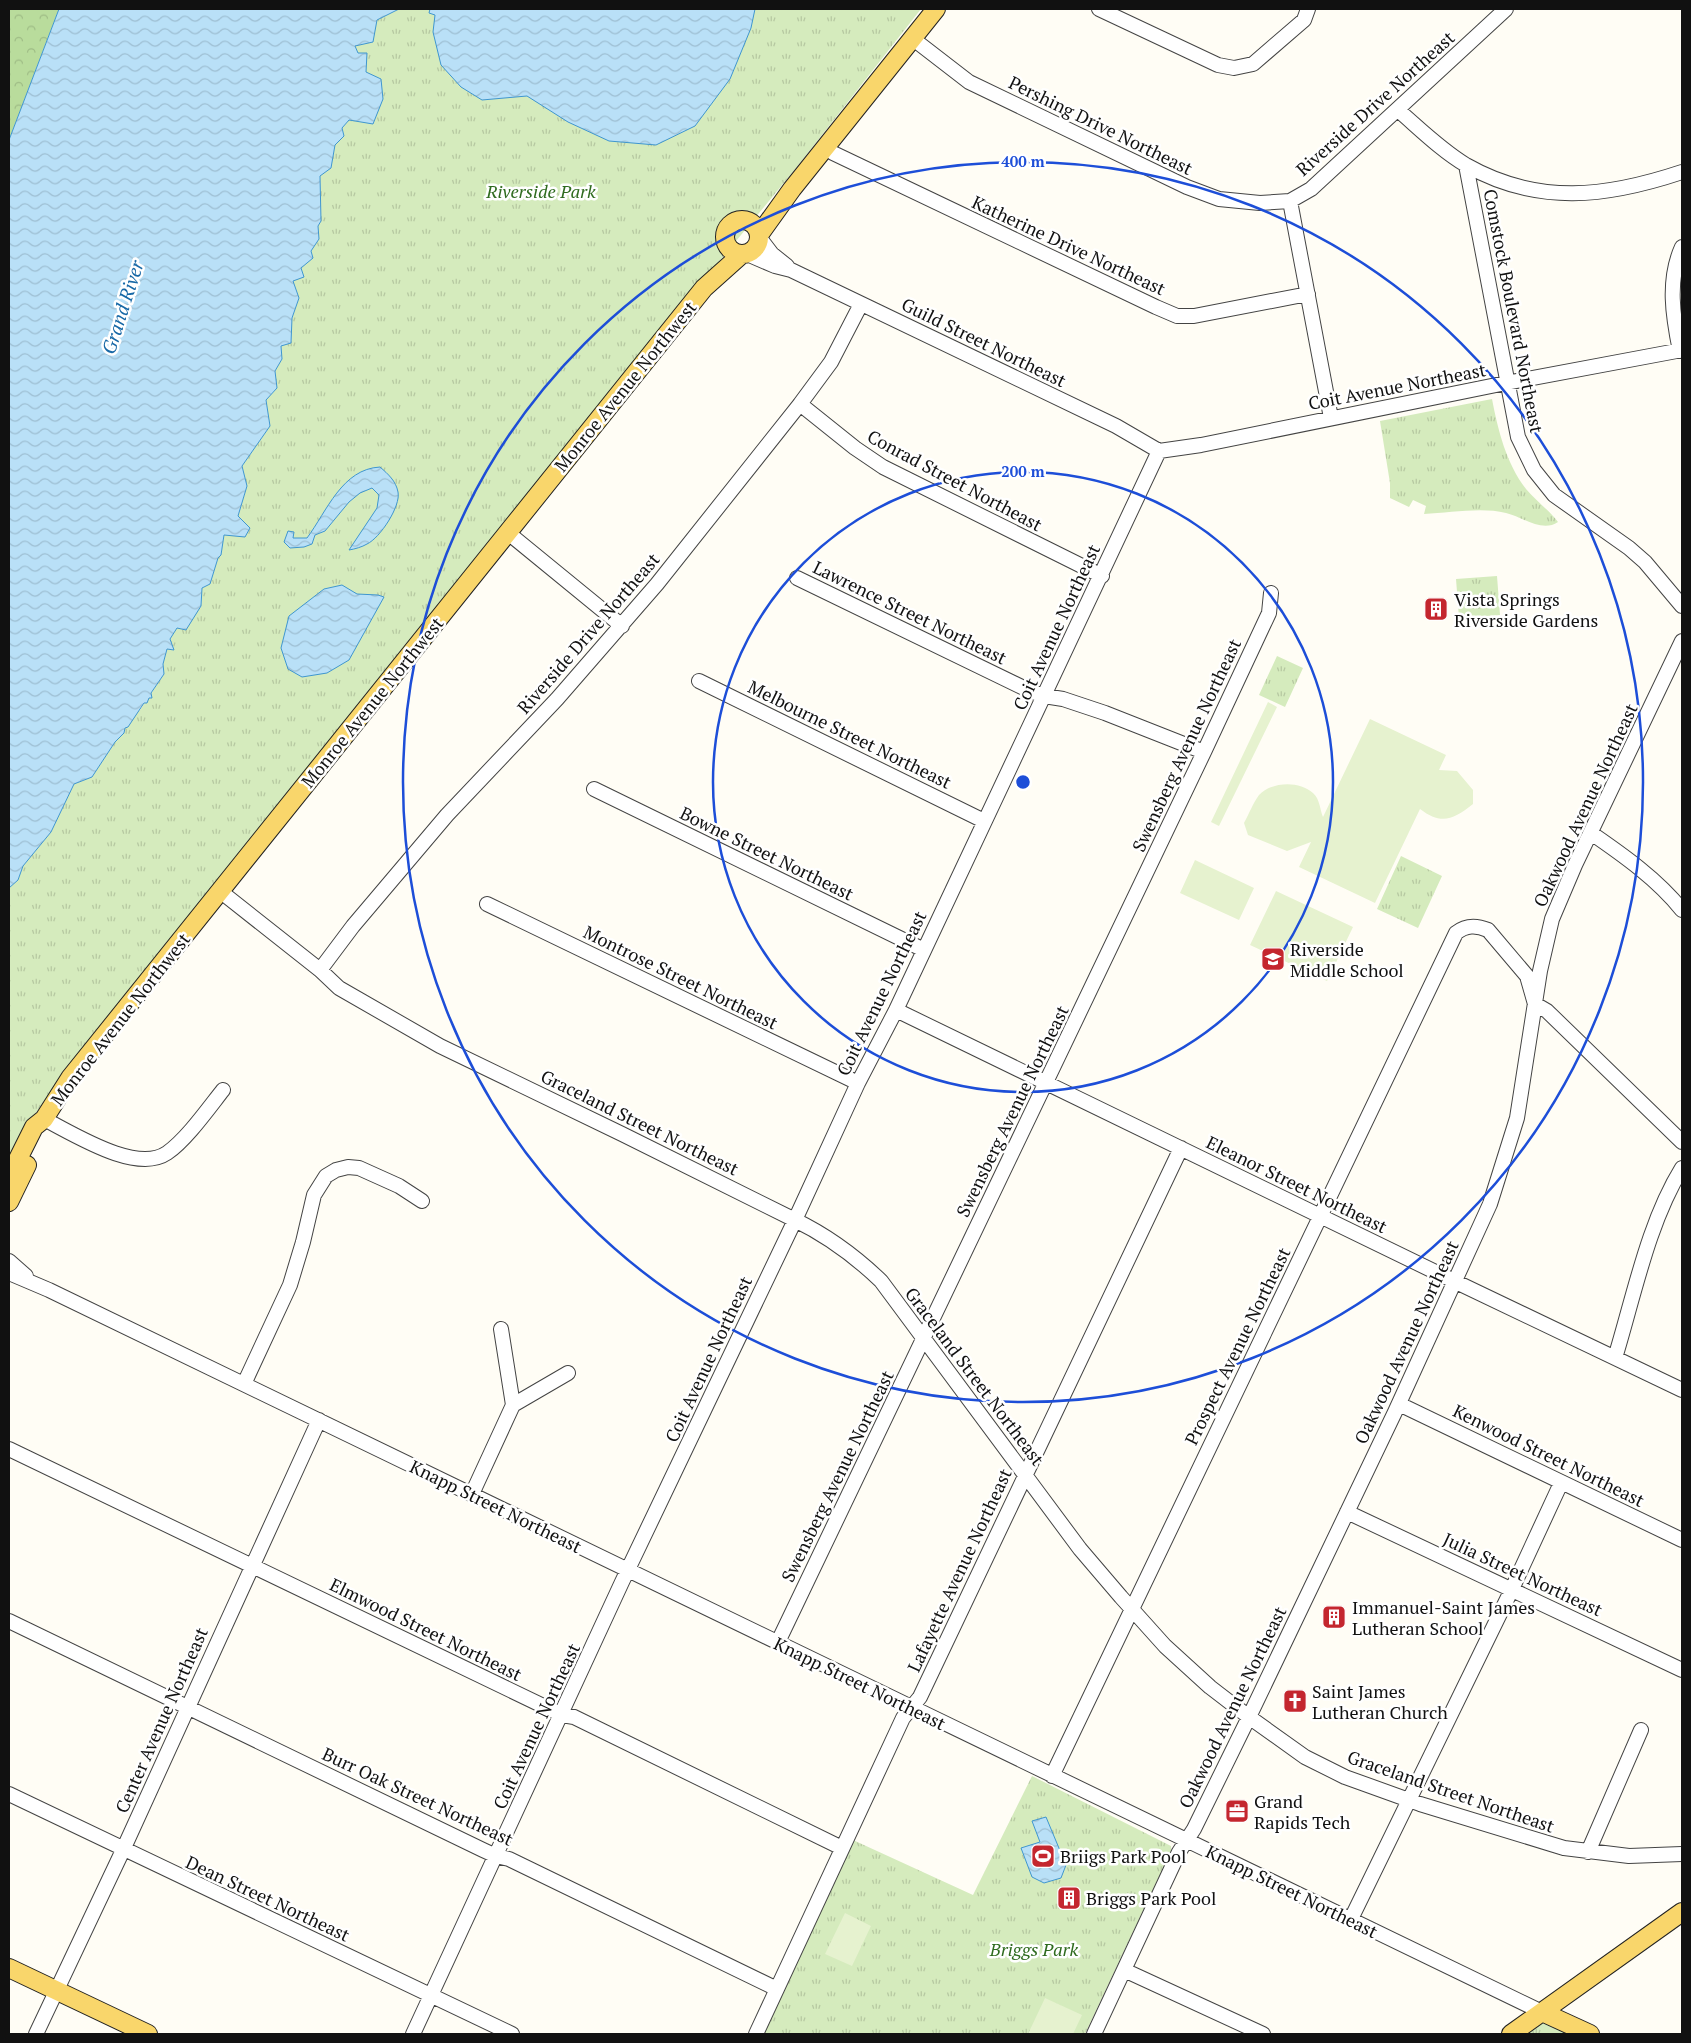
<svg xmlns="http://www.w3.org/2000/svg" width="1691" height="2043" viewBox="0 0 1691 2043" font-family="'PT Serif',serif">
	<defs>
		<pattern id="grass-tufts" width="24" height="20" patternUnits="userSpaceOnUse" patternTransform="scale(1.25)"><rect width="24" height="20" fill="#d5ebbd"/><path d="M3 7l-1-3M5 7V3M7 7l1-3M15 17l-1-3M17 17v-4M19 17l1-3" fill="none" stroke="#b6c8a1"/></pattern>
		<pattern id="forest-crowns" width="20" height="18" patternUnits="userSpaceOnUse" patternTransform="scale(1.25)"><rect width="20" height="18" fill="#b9dc9c"/><path d="M2 6a3 3 0 1 1 6 0M12 15a3 3 0 1 1 6 0" fill="none" stroke="#9ebc85"/></pattern>
		<pattern id="water-waves" width="16" height="10" patternUnits="userSpaceOnUse" patternTransform="scale(1.25)"><rect width="16" height="10" fill="#b9e0f7"/><path d="M0 5q4-4 8 0t8 0" fill="none" stroke="#9ebfd3"/></pattern>
	</defs>
	<rect width="100%" height="100%" fill="#fffdf5"/>
	<path fill="url(#grass-tufts)" d="M399,9H921L796,168L461,576L63,1076L35,1114L9,1167V888L18,880L23,866L51,832L74,784L92,777L115,742L124,733L125,728L128,727L137,712L140,710L164,674L163,664L167,649L173,650L170,639L177,627L201,607L202,588L210,584L218,558L221,555L224,535L238,516L247,486L242,466L270,426L266,400L277,388L275,371L282,359L281,346L291,342L292,318L299,298L293,281L301,268L312,258L311,251L319,239L318,226L321,221L320,175L331,168L335,145L344,136L342,128L349,120L366,72L355,46L377,20Z
		M1492,399C1498,430 1506,463 1526,489C1536,501 1549,510 1558,522C1542,533 1523,517 1506,513C1481,507 1450,513 1424,514L1426,506L1413,500L1409,507L1390,498V483L1380,421Z
		M1497,576L1500,615L1459,618L1456,579Z
		M1277,656L1303,668L1285,707L1259,695Z
		M1401,856L1442,876L1418,928L1377,909Z
		M1032,1776L1171,1846V1851L1085,2034H764L853,1840L973,1895Z
		M1546,2020L1576,2034H1526Z"/>
	<path fill="url(#forest-crowns)" d="M9,9H59L9,140Z"/>
	<path fill="#e6f2cf" d="M1268,702L1277,707L1219,826L1211,822Z
		M1370,719L1446,755L1439,770L1457,771L1473,790V804C1453,820 1441,825 1420,809L1375,903L1299,867L1311,842L1287,851L1248,835L1244,823C1249,814 1253,803 1259,795C1271,782 1299,780 1313,793C1320,799 1320,810 1323,817Z
		M1195,860L1254,888L1239,920L1180,893Z
		M1276,891L1353,927L1327,981L1250,945Z
		M845,1913L871,1926L852,1966L825,1954Z
		M1045,1998L1082,2015L1073,2034H1028Z"/>
	<path fill="url(#water-waves)" stroke="#3f96cf" d="M59,9H399L377,20L373,42L355,46L358,53H367L366,72L381,79L383,99L373,124L349,120L342,128L344,136L335,145L331,168L320,176L321,221L318,226L319,239L311,251L313,258L301,268L304,277L293,281L299,298L292,318L291,343L281,346L282,359L275,371L277,388L266,400L270,426L242,466L247,486L238,516L250,528L245,537L224,535L221,555L218,558L210,584L202,588L201,606L186,630L177,628L170,639L174,650L167,649L163,664L164,674L151,693L152,698H149L147,703H144L128,727L125,728L124,733L115,742L92,777L74,784L51,832L23,866L18,880L9,888V140Z
		M430,9H755L751,28L730,79L695,126L656,145L609,141L568,122L527,96L482,100L461,87L441,65L433,32L435,15L429,13Z
		M380,467C388,474 396,481 398,492C401,506 380,538 367,544C362,547 355,549 349,550L377,508L379,495L372,488L360,493L349,502L325,531L315,535L312,544L304,547L290,548L284,542L288,531L294,532L293,538H307C327,511 342,469 380,467Z
		M342,585L357,594L378,595L384,597L349,660L327,673L302,677L288,669L281,648L289,616L324,589Z
		M1046,1817L1066,1865L1061,1878L1044,1883L1032,1877L1021,1848L1040,1842L1032,1821Z"/>
	<g fill="none" stroke-linecap="round" stroke-linejoin="round">
		<g stroke="#444" stroke-width="16">
			<path id="minor" d="M1099,9L1218,65L1234,68L1253,64L1304,20L1308,9
				M912,38L969,82L1187,187L1219,199L1260,203L1290,201L1311,189L1506,9
				M1398,110C1420,129 1441,150 1466,165C1538,206 1607,197 1682,172
				M826,147L833,153L1156,307L1177,316H1194L1308,294
				M1466,165L1518,437L1534,470L1554,495L1629,548L1645,562L1682,606
				M1290,201L1331,418
				M759,237L772,254L787,266
				M747,254L775,266L791,270L1116,426L1159,451
				M1680,351C1673,317 1667,280 1682,247
				M800,404L855,448L883,467L1102,576
				M507,532L622,626
				M797,578L1030,691L1044,696L1063,699L1105,713L1204,752
				M699,681L984,821
				M594,789L924,950
				M1591,833C1623,855 1657,879 1682,910
				M220,891L320,970L339,988L440,1046L622,1134L795,1220C828,1236 855,1256 881,1281L1080,1549L1121,1597L1165,1646L1210,1687L1249,1717L1305,1757L1345,1777L1420,1804L1564,1848L1629,1856L1682,1854
				M487,904L858,1083
				M320,970L353,926L447,815L557,699L657,584L800,404L831,362L861,304
				M896,1010L1454,1281L1682,1390
				M44,1119C74,1134 136,1174 167,1153C186,1140 208,1109 223,1090
				M9,1261L26,1276
				M9,1273L49,1290L1542,2012
				M501,1329L513,1405
				M1615,1358C1634,1296 1648,1223 1682,1168
				M244,1384L290,1285L303,1242L314,1195L326,1176L336,1170L348,1167L359,1168L399,1186L422,1201
				M1399,1404L1682,1540
				M513,1405L568,1373
				M9,1449L562,1715L574,1717L842,1848
				M472,1494L513,1405
				M1347,1512L1682,1670
				M9,1621L483,1850L496,1856L509,1859L777,1989
				M778,1642L1204,752L1269,613L1271,593
				M1052,1776L1456,933C1466,925 1476,925 1488,930L1527,976L1535,1004L1547,1011L1682,1142
				M9,1794L512,2034
				M1588,1852L1641,1730
				M1351,1919L1512,1589L1561,1483
				M1124,1970L1263,2034
				M36,2034L123,1850L319,1420
				M413,2034L622,1582L795,1220L858,1083L896,1010L1159,451L1201,445L1506,383L1682,350
				M756,2034L903,1718L920,1697L1181,1148
				M1094,2034L1179,1852L1194,1829L1249,1717L1395,1412L1490,1204L1517,1118L1540,971L1552,919L1575,865L1682,641"/>
		</g>
		<g stroke="#222" stroke-width="20">
			<path id="major" d="M725 237a17 17 0 1 1 34 0a17 17 0 1 1-34 0Z
				M759,235L792,189L936,9
				M9,1177L34,1127L44,1119L70,1078L704,288L742,254
				M9,1202L27,1165
				M9,1968L148,2034
				M1542,2012L1590,2034
				M1511,2034L1682,1912"/>
		</g>
		<use href="#minor" stroke="#fff" stroke-width="14"/>
		<use href="#major" stroke="#f9d66b" stroke-width="18"/>
	</g>
	<g fill="none" stroke="#1d4ed8" stroke-width="2.5">
		<circle cx="1023" cy="782" r="310"/>
		<circle cx="1023" cy="782" r="620"/>
	</g>
	<defs>
		<g id="building-square" transform="scale(1.25)"><rect x="-9" y="-9" width="18" height="18" rx="4" fill="#c4262e" stroke="#fff"/><path d="M-4-6H4V6H1V3H-1V6H-4ZM-2.5-4.3h1.7v1.8h-1.7ZM.8-4.3h1.7v1.8H.8ZM-2.5-1h1.7V.8h-1.7ZM.8-1h1.7V.8H.8Z" fill="#fff"/></g>
		<g id="school-square" transform="scale(1.25)"><rect x="-9" y="-9" width="18" height="18" rx="4" fill="#c4262e" stroke="#fff"/><path d="M0-5L7-2L0 1L-7-2ZM-4 1L0 2.5L4 1V4Q0 6-4 4Z" fill="#fff"/></g>
		<g id="church-square" transform="scale(1.25)"><rect x="-9" y="-9" width="18" height="18" rx="4" fill="#c4262e" stroke="#fff"/><path d="M-1.2-6h2.4v3.5h3.3v2.4h-3.3V6h-2.4V-.1h-3.3v-2.4h3.3Z" fill="#fff"/></g>
		<g id="office-square" transform="scale(1.25)"><rect x="-9" y="-9" width="18" height="18" rx="4" fill="#c4262e" stroke="#fff"/><path d="M-6-3h4V-5.5h4V-3h4V5H-6ZM-1-4.5V-3h2v-1.5ZM-6 0V1H6V0Z" fill="#fff"/></g>
		<g id="stadium-square" transform="scale(1.25)"><rect x="-9" y="-9" width="18" height="18" rx="4" fill="#c4262e" stroke="#fff"/><path d="M0-5a6.5 5 0 1 0 0 10a6.5 5 0 1 0 0-10ZM-3.5-1.8h7v3.6h-7Z" fill="#fff"/></g>
	</defs>
	<g fill-rule="evenodd">
		<use href="#building-square" x="1436" y="609"/>
		<use href="#school-square" x="1273" y="959"/>
		<use href="#building-square" x="1334" y="1617"/>
		<use href="#church-square" x="1295" y="1701"/>
		<use href="#office-square" x="1237" y="1811"/>
		<use href="#stadium-square" x="1043" y="1856"/>
		<use href="#building-square" x="1069" y="1898"/>
	</g>
	<g text-anchor="middle" dominant-baseline="central" stroke-width="5" stroke-linejoin="round" paint-order="stroke">
		<g font-size="18" fill="#111" stroke="#fff">
			<text transform="translate(1375 103) rotate(-42)">Riverside Drive Northeast</text>
			<text transform="translate(1101 125) rotate(26)">Pershing Drive Northeast</text>
			<text transform="translate(1069 245) rotate(25)">Katherine Drive Northeast</text>
			<text transform="translate(1514 311) rotate(79)">Comstock Boulevard Northeast</text>
			<text transform="translate(984 342) rotate(26)">Guild Street Northeast</text>
			<text transform="translate(625 386) rotate(-51)">Monroe Avenue Northwest</text>
			<text transform="translate(1397 386) rotate(-11)">Coit Avenue Northeast</text>
			<text transform="translate(955 480) rotate(28)">Conrad Street Northeast</text>
			<text transform="translate(910 612) rotate(26)">Lawrence Street Northeast</text>
			<text transform="translate(1056 627) rotate(-65)">Coit Avenue Northeast</text>
			<text transform="translate(588 633) rotate(-49)">Riverside Drive Northeast</text>
			<text transform="translate(372 702) rotate(-51)">Monroe Avenue Northwest</text>
			<text transform="translate(850 734) rotate(26)">Melbourne Street Northeast</text>
			<text transform="translate(1186 745) rotate(-65)">Swensberg Avenue Northeast</text>
			<text transform="translate(1585 805) rotate(-65)">Oakwood Avenue Northeast</text>
			<text transform="translate(767 853) rotate(26)">Bowne Street Northeast</text>
			<text transform="translate(681 977) rotate(26)">Montrose Street Northeast</text>
			<text transform="translate(881 993) rotate(-64)">Coit Avenue Northeast</text>
			<text transform="translate(120 1019) rotate(-52)">Monroe Avenue Northwest</text>
			<text transform="translate(1012 1111) rotate(-64)">Swensberg Avenue Northeast</text>
			<text transform="translate(640 1122) rotate(26)">Graceland Street Northeast</text>
			<text transform="translate(1297 1184) rotate(26)">Eleanor Street Northeast</text>
			<text transform="translate(1406 1342) rotate(-65)">Oakwood Avenue Northeast</text>
			<text transform="translate(1237 1346) rotate(-64)">Prospect Avenue Northeast</text>
			<text transform="translate(708 1359) rotate(-65)">Coit Avenue Northeast</text>
			<text transform="translate(975 1376) rotate(53)">Graceland Street Northeast</text>
			<text transform="translate(1549 1455) rotate(26)">Kenwood Street Northeast</text>
			<text transform="translate(837 1476) rotate(-64)">Swensberg Avenue Northeast</text>
			<text transform="translate(496 1506) rotate(26)">Knapp Street Northeast</text>
			<text transform="translate(959 1570) rotate(-65)">Lafayette Avenue Northeast</text>
			<text transform="translate(1523 1574) rotate(25)">Julia Street Northeast</text>
			<text transform="translate(426 1629) rotate(26)">Elmwood Street Northeast</text>
			<text transform="translate(860 1683) rotate(26)">Knapp Street Northeast</text>
			<text transform="translate(1232 1707) rotate(-64)">Oakwood Avenue Northeast</text>
			<text transform="translate(161 1720) rotate(-66)">Center Avenue Northeast</text>
			<text transform="translate(536 1726) rotate(-65)">Coit Avenue Northeast</text>
			<text transform="translate(1451 1791) rotate(19)">Graceland Street Northeast</text>
			<text transform="translate(418 1796) rotate(25)">Burr Oak Street Northeast</text>
			<text transform="translate(1292 1891) rotate(26)">Knapp Street Northeast</text>
			<text transform="translate(268 1898) rotate(25)">Dean Street Northeast</text>
		</g>
		<g font-size="18" font-style="italic" fill="#2f6b1f" stroke="#fff">
			<text x="541" y="191">Riverside Park</text>
			<text x="1034" y="1949">Briggs Park</text>
		</g>
		<g font-size="18" fill="#111" stroke="#fff" text-anchor="start">
			<text x="1454" y="599">Vista Springs<tspan x="1454" dy="21">Riverside Gardens</tspan></text>
			<text x="1290" y="949">Riverside<tspan x="1290" dy="21">Middle School</tspan></text>
			<text x="1352" y="1607">Immanuel-Saint James<tspan x="1352" dy="21">Lutheran School</tspan></text>
			<text x="1312" y="1691">Saint James<tspan x="1312" dy="21">Lutheran Church</tspan></text>
			<text x="1254" y="1801">Grand<tspan x="1254" dy="21">Rapids Tech</tspan></text>
			<text x="1060" y="1856">Briigs Park Pool</text>
			<text x="1086" y="1898">Briggs Park Pool</text>
		</g>
		<g font-size="19" font-style="italic" fill="#1768a6" stroke="#fff">
			<text transform="translate(122 307) rotate(-72)">Grand River</text>
		</g>
	</g>
	<circle cx="1023" cy="782" r="8" fill="#1d4ed8" stroke="#fff" stroke-width="2.5"/>
	<g font-size="15" text-anchor="middle" font-weight="bold" fill="#1d4ed8" stroke="#fff" stroke-width="5" stroke-linejoin="round" paint-order="stroke">
		<text x="1023" y="167">400 m</text>
		<text x="1023" y="477">200 m</text>
	</g>
	<rect width="1691" height="2043" fill="none" stroke="#111111" stroke-width="20"/>
</svg>
